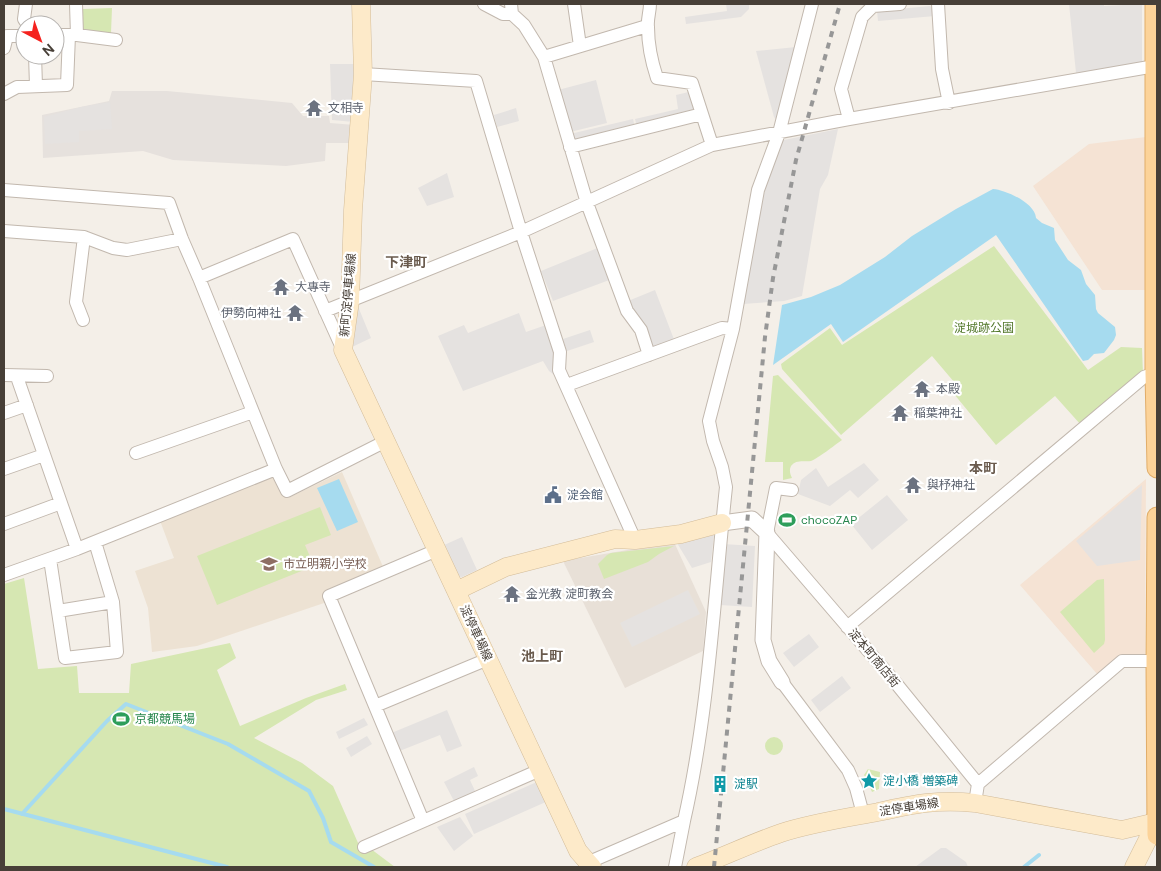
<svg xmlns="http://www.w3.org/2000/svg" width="1161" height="871" viewBox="0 0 1161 871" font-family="'DM Sans','Noto Sans JP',sans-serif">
	<rect width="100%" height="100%" fill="#f4efe8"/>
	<path fill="#e8e0d7" d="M674,542L706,612L703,651L625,688L563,561Z"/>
	<path fill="#f5e3d4" d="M1146,137L1145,290H1102L1033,186L1089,144Z
		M1146,479L1145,658L1098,675L1020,585Z"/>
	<path fill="#e6e1dd" d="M112,91H167L292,103L303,116H329L330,123L355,125V143H326L325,161L286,166L173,160L143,151L43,158L42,115L109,101Z"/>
	<path fill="#ede2d3" d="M342,472L384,569L327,602L197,646L152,652L148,608L135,571L174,558L159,518L277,476L288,498Z"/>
	<path fill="#d6e7b2" d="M112,8L111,33L82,32L83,9Z
		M994,246L1088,370L1121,347L1142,348L1143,374L1081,425L1055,396L996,445L954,394L960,389L932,356L841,435L782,369L781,364L830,328L842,345Z
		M778,375L842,440C835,445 817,459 811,461C804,462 796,459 791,466C789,470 790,474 792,478L783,480V462H765L773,376Z
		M320,507L331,535L305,545L314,566L217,605L197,556Z
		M674,546L659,554L648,562L604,579L598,564L607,555L611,553Z
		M24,578L38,669L77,666L79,693H129L131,664L230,643L236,658L217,670L240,726L306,698L345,684L347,690L316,700L254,738L302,763L333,786L362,852L371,849L395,867H4V584Z
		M1104,579L1105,640L1104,644L1094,653L1060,612L1097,580Z
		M765 746a9 9 0 1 1 18 0a9 9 0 1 1-18 0Z
		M868,769L880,772L879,789L872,792L869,785L874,782L876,779L873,775L865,777L864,775Z"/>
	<path fill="#e5e2e0" d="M726,4H749V9L741,17L686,24L685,17L727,11Z
		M1069,4H1104V6L1142,4V63L1076,73Z
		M930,6L933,9L935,16L878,21L877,11Z
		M796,47L777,121L774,117L756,51Z
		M330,64H359L354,122L332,120Z
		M596,80L607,123L570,132L558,90Z
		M693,91L699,111L637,127L635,119L678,109L676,95Z
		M110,102L112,129L79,131V142L45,144L44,117L81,107Z
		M516,108L519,121L497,127L494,115Z
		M633,119L635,128L573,142L570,134Z
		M838,129L828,175L820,189L802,296L784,301L743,304L760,208L779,141Z
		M447,173L454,197L427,206L418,188Z
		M600,247L612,279L553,301L541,271Z
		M655,290L675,342L651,351L628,301Z
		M357,304L371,338L352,347Z
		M519,313L526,332L546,325L562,381L549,371L543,361L463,391L438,336L464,325L468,333Z
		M590,330L594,342L567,351L563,339Z
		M864,463L879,480L858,498L850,490L830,506L798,494L801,480L816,468L828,487Z
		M1142,485L1140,560L1097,566L1076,541Z
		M887,495L908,520L872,550L851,524Z
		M714,534L711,562L692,568L677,543Z
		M462,537L477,570L462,577L456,576L442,546Z
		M723,544L755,546L752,607L720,605Z
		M688,590L700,614L632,647L620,623Z
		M809,634L819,647L794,667L783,653Z
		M842,676L851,688L820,712L811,700Z
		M447,710L462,746L447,752L440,735L397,752L389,734Z
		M364,718L368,725L339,739L336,732Z
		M367,736L372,744L351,757L346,748Z
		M474,767L478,776L470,780L475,791L454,801L444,782Z
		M539,781L548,801L474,834L465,814Z
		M460,817L473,836L454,851L437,827Z
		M941,848H946L966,862L968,867H915Z"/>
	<path fill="#a6dbef" d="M993,189C1006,190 1035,203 1036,218L1042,223L1054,228L1055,240L1068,260L1081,270L1086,284L1095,295L1096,309L1098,313L1115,327L1116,335L1114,340L1104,353L1094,354L1088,360L1083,361L996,235L843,342L831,324L773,365L782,305L811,297L840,285L885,257L912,236L956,209Z
		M339,479L358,522L337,531L317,488Z"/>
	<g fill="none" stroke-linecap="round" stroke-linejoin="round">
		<path stroke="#a6dbef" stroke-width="4" d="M4,809L227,867
			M22,814L107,721L126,704L228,744L309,791L323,818L331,842L374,867
			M1024,867L1039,855"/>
		<g stroke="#c2b8ae" stroke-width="14">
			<path id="minor" d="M26,4L24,19L28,25
				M76,4L77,35L116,40
				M484,4L503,14H512
				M511,4L512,14L524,25L544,57L587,203L627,311L641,330L649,355
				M574,4L580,46
				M650,4C650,12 647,19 648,27C648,46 651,60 657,78L692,83L712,145
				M874,4L873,6L900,4
				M938,4L942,69L949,103
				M55,35H77
				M4,48L7,36H25
				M35,55L36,86
				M544,57L647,26
				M363,74L476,81L521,232L560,352L559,370L635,540
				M4,94L17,87L67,85L69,35
				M849,119L841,89L862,17L873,6
				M570,147L702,114
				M4,190L169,203L182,239L199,278L276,469L287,491L386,441
				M4,231L84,237L113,248L127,250L182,239
				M199,278L293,239L343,350
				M325,311L521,232L712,145L849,119L1155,66
				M83,320L76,302L84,237
				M4,375L47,376
				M17,377L77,549
				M567,385L722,328L733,329
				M4,413L27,405
				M136,453L253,412
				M4,469L44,455
				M792,490L776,488L767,533L895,682L978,784
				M4,524L61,503
				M50,559L65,658L117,652L113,602L95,542
				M4,575L77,549L276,469
				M58,611L113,602
				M847,627L1144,377L1155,373
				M782,682L848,770L856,788L863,814
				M375,706L488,659
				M975,803L978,784L1122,661H1156
				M423,821L329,596L437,550
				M364,847L540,770
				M587,863L684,821C709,711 714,598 726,487L722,467L713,441L709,421L733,329L758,190L779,133L812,4
				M675,867L684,821"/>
		</g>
		<g stroke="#c2b8ae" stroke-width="17">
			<path id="tertiary" d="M722,523L752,519L767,533L763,640L769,661L782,682"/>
		</g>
		<g stroke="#d3bc99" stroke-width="19">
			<path id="secondary" d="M361,4L363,74L353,210L350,301L343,350L578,851L592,867
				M456,591L506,567L615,539L635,540L681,534L722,523
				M696,867C725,856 752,843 781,833C812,823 846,818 878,812C914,804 938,799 975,803L1122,830L1156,822
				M1134,867L1157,821"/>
		</g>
		<g stroke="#e1ad69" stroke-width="21">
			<path id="primary" d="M1155,4V373L1157,468
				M1157,517L1156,661L1157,835"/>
		</g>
		<use href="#minor" stroke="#fff" stroke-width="12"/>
		<use href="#tertiary" stroke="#fff" stroke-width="15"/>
		<use href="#secondary" stroke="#fdeac9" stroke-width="18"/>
		<use href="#primary" stroke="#fcd399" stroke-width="19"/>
		<path stroke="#979797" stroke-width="4" stroke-dasharray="6 6" stroke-linecap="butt" d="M714,867L765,337L773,278L796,160L840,4"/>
	</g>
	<defs>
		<g id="temple-bare" transform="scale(1.35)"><path d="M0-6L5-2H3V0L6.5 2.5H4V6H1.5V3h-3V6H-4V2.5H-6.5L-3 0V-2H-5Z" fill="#6b7280" stroke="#fff" stroke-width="2.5" paint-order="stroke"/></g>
		<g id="civic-bare" transform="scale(1.35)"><path d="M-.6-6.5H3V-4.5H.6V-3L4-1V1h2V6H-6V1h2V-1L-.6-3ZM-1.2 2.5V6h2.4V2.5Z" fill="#5c6f8a" stroke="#fff" stroke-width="2.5" paint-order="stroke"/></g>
		<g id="stadium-bare" transform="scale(1.35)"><path d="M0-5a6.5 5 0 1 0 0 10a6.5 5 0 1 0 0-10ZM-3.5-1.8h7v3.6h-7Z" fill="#2e9e5b" stroke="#fff" stroke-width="2.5" paint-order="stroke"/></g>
		<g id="school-bare" transform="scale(1.35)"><path d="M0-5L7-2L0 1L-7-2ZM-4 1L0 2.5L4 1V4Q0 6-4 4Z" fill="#8d6e63" stroke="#fff" stroke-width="2.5" paint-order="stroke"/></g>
		<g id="sight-bare" transform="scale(1.35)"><path d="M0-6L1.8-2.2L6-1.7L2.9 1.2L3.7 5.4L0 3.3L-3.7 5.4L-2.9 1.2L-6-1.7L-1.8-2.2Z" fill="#0f9aa8" stroke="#fff" stroke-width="2.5" paint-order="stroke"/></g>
		<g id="building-bare" transform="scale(1.35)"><path d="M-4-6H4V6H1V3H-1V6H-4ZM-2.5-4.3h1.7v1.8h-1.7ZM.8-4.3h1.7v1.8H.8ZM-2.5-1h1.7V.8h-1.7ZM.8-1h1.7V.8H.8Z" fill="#0f9aa8" stroke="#fff" stroke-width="2.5" paint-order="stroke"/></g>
	</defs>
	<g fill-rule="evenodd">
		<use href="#temple-bare" x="314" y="108"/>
		<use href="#temple-bare" x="281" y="287"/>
		<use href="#temple-bare" x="295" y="313"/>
		<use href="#temple-bare" x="922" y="389"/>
		<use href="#temple-bare" x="900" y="413"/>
		<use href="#temple-bare" x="913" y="485"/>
		<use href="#civic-bare" x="553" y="495"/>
		<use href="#stadium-bare" x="787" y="520"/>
		<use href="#school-bare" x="269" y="564"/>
		<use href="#temple-bare" x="512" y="594"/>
		<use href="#stadium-bare" x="121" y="719"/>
		<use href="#sight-bare" x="869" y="781"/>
		<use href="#building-bare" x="720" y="784"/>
	</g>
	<g text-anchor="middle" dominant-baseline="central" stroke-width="4.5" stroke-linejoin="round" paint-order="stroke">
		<g font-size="12" fill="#5b616d" stroke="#fff" text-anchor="start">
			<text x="328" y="108">文相寺</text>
			<text x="295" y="287">大專寺</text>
			<text x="281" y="313" text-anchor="end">伊勢向神社</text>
			<text x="936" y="389">本殿</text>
			<text x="914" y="413">稲葉神社</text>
			<text x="927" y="485">與杼神社</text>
			<text x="526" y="594">金光教 淀町教会</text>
		</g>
		<g font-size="12" fill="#473f37" stroke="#fff">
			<text transform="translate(348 295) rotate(-85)">新町淀停車場線</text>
			<text transform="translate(476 633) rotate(65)">淀停車場線</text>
			<text transform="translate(874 658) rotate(50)">淀本町商店街</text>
			<text transform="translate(909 807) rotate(-9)">淀停車場線</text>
		</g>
		<g font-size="12" fill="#52782b" stroke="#fff">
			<text x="984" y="328">淀城跡公園</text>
		</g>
		<g font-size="12" fill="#4e5e75" stroke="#fff" text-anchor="start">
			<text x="567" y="495">淀会館</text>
		</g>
		<g font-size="12" fill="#27864d" stroke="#fff" text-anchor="start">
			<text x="801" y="520">chocoZAP</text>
			<text x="135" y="719">京都競馬場</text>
		</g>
		<g font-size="12" fill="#785e54" stroke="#fff" text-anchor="start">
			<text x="283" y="564">市立明親小学校</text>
		</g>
		<g font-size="12" fill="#0d838f" stroke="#fff" text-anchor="start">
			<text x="883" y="781">淀小橋 増築碑</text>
			<text x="734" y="784">淀駅</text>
		</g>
		<g font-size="14" font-weight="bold" fill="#6a5b4e" stroke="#fff">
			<text x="406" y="262">下津町</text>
			<text x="983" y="468">本町</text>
			<text x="542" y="656">池上町</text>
		</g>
	</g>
	<rect width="1161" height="871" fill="none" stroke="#473f37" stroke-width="10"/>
	<g transform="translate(40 40) rotate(139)"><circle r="24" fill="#ffffff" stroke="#b5b2af"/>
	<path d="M0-4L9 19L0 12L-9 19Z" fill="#f5221e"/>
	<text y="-8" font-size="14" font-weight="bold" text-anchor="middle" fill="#473f37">N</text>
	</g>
</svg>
